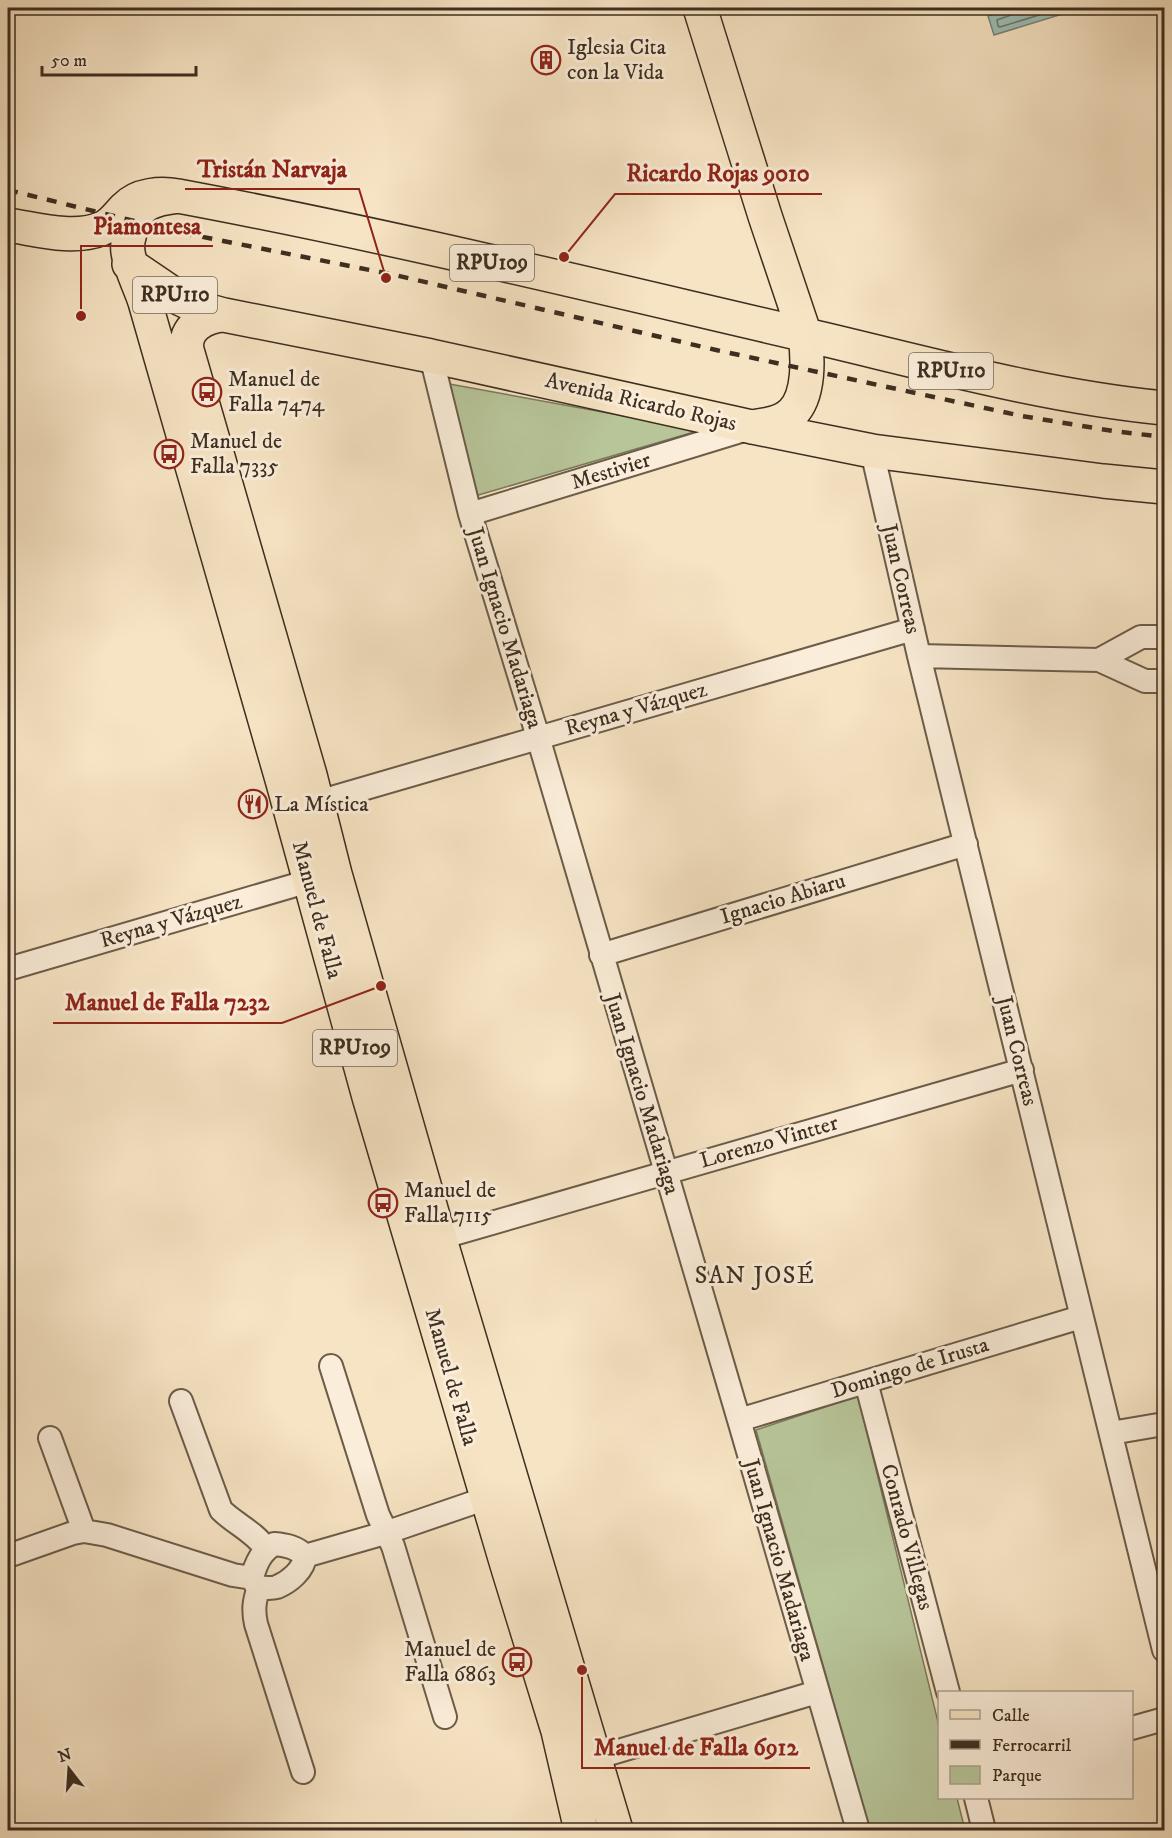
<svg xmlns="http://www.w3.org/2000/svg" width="1172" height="1838" viewBox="0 0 1172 1838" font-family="'IM FELL DW Pica',serif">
	<rect width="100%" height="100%" fill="#f7e4c4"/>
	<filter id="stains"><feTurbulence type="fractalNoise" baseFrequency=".00333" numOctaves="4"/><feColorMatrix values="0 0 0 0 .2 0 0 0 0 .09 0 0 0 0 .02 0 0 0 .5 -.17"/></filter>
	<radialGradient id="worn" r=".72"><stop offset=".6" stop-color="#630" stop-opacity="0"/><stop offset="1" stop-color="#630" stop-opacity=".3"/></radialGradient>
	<path fill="#b7c599" stroke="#7a7a5c" stroke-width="1.5" d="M444,383L701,430L475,496Z
		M858,1396L939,1726L940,1798H957L965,1830H870L756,1430Z"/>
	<path fill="#9dbeb6" stroke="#77847a" stroke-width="1.5" d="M1016,8H1068L1069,12L994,35L988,16Z"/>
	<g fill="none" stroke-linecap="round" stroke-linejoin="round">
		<path stroke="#6d766b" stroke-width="1.5" d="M1014,8L1011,15L997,20L998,26L1000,27L1062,8"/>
		<g stroke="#6c5c49" stroke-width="26">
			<path id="street" d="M431,356L470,514L538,737L739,1420L858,1830
				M872,451L919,656L1164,1650
				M470,514L747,429
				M919,656L1099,660L1145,681H1164
				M1099,660L1141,637H1164
				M304,806L913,629
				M601,955L966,844
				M8,969L323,877
				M426,1242L1022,1070
				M331,1366L378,1515L393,1546L445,1717
				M866,1382L948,1692
				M181,1401L221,1510C235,1524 255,1532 266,1549
				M739,1420L1081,1317
				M1111,1433L1164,1424
				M50,1438L84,1531
				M274,1544C286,1545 297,1547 305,1556C304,1570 289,1582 277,1587C270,1589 264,1588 257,1587L252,1578C256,1563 261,1552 274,1544Z
				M8,1556L73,1533L84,1531L107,1535L233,1575L252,1578
				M305,1556L385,1533L487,1498
				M259,1587C254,1601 253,1610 256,1624L303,1772
				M1132,1728L1164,1719
				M595,1758L817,1692
				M976,1798L984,1830"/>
		</g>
		<g stroke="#3d2e20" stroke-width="36">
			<path id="primary" d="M700,8L765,216L805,335C808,357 810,396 792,413C782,423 766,425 752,427
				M178,196C152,199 135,204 130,233C128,239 127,245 128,252C130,268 140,286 145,302L283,783L369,1097L507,1565L558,1731L581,1830
				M8,225C36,229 72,240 101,229C112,225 117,216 125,208C138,194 161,193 178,196C387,235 595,286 802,334C922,362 1041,396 1164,408
				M129,264L179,298L202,309L224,315L431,356L752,427L872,451L1103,481L1164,487
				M224,315C205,316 183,328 187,350L310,775L335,874L433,1216L616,1830"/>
		</g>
		<use href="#street" stroke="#faedd9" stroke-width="22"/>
		<use href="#primary" stroke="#f7e4c4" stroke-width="33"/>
		<path stroke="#3d2e20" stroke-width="4.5" stroke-dasharray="10 10" stroke-linecap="butt" d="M8,190L183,233L395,275L716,350L1022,416L1113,431L1164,437"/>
	</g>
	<defs>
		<g id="building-ring" transform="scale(1.5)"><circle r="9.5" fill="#faedd9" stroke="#8f2418" stroke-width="1.5"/><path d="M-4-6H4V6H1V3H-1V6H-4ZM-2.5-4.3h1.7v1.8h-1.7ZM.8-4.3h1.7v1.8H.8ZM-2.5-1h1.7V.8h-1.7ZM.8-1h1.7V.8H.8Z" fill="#8f2418"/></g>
		<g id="bus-ring" transform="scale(1.5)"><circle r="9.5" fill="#faedd9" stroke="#8f2418" stroke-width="1.5"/><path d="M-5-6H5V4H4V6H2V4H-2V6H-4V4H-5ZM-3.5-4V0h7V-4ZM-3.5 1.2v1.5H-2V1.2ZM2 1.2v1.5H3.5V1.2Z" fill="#8f2418"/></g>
		<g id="restaurant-ring" transform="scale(1.5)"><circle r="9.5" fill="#faedd9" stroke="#8f2418" stroke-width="1.5"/><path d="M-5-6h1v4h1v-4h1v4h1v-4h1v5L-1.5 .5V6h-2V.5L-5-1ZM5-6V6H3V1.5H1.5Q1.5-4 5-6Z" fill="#8f2418"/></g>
	</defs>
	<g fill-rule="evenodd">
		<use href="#building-ring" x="546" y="60"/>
		<use href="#bus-ring" x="207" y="392"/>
		<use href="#bus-ring" x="169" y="454"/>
		<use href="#restaurant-ring" x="253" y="804"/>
		<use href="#bus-ring" x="383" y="1203"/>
		<use href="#bus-ring" x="517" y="1662"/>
	</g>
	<g text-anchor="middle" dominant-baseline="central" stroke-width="6" stroke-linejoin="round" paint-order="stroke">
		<g fill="#faedd9" stroke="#766758" stroke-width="1.5">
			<rect x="450" y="245" width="84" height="36" rx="4.5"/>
			<rect x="133" y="277" width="84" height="36" rx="4.5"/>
			<rect x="909" y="353" width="84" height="36" rx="4.5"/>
			<rect x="313" y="1030" width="84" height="36" rx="4.5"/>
		</g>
		<g font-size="21" font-weight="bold" fill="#3d2e20">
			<text x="492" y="263">RPU109</text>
			<text x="175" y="295">RPU110</text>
			<text x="951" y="371">RPU110</text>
			<text x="355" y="1048">RPU109</text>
		</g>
		<g font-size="22" fill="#3d2e20" stroke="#faedd9" text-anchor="start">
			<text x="567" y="47">Iglesia Cita<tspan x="567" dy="25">con la Vida</tspan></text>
			<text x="228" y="379">Manuel de<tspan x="228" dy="25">Falla 7474</tspan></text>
			<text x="190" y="441">Manuel de<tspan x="190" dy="25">Falla 7335</tspan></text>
			<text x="274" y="804">La Mística</text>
			<text x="404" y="1190">Manuel de<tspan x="404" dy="25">Falla 7115</tspan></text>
			<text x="496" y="1649" text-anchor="end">Manuel de<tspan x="496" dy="25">Falla 6863</tspan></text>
		</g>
		<g font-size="22" fill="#3d2e20" stroke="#faedd9">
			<text transform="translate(641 402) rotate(13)">Avenida Ricardo Rojas</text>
			<text transform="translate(611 471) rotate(-17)">Mestivier</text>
			<text transform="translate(901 579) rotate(77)">Juan Correas</text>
			<text transform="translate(505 628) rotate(73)">Juan Ignacio Madariaga</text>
			<text transform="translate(636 709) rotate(-16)">Reyna y Vázquez</text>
			<text transform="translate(783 899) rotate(-17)">Ignacio Abiaru</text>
			<text transform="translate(317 910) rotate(75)">Manuel de Falla</text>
			<text transform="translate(171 921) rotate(-16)">Reyna y Vázquez</text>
			<text transform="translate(1017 1051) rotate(76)">Juan Correas</text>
			<text transform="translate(642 1094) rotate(73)">Juan Ignacio Madariaga</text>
			<text transform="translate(769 1142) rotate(-16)">Lorenzo Vintter</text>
			<text transform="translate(910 1368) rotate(-17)">Domingo de Irusta</text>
			<text transform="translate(451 1377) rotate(74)">Manuel de Falla</text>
			<text transform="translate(907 1537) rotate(75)">Conrado Villegas</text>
			<text transform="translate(779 1560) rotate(74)">Juan Ignacio Madariaga</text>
		</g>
		<g font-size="24" letter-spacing="1.5" fill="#3d2e20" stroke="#faedd9">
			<text x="755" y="1276">SAN JOSÉ</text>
		</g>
	</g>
	<path fill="none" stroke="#8f2418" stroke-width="2" d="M386 278L359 189H185M564 257L615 194H822M81 316L81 246H213M381 986L282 1023H53M582 1670L582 1768H810"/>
	<g fill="#8f2418" stroke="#faedd9" stroke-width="2">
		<circle cx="386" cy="278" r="6"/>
		<circle cx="564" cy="257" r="6"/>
		<circle cx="81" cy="316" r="6"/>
		<circle cx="381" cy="986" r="6"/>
		<circle cx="582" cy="1670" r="6"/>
	</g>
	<g font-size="24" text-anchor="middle" font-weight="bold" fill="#8f2418" stroke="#faedd9" stroke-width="6" stroke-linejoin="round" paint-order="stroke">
		<text x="272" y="177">Tristán Narvaja</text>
		<text x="718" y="181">Ricardo Rojas 9010</text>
		<text x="147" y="234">Piamontesa</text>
		<text x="167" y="1010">Manuel de Falla 7232</text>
		<text x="696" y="1755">Manuel de Falla 6912</text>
	</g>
	<rect width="1172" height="1838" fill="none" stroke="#f7e4c4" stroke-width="30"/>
	<rect x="9" y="9" width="1154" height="1820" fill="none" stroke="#3d2e20" stroke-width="3"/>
	<rect x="15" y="15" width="1142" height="1808" fill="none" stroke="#3d2e20" stroke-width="1.5"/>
	<rect x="938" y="1691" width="195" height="108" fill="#faedd9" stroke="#aea18f" stroke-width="1.5"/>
	<rect x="950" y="1710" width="30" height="9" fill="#f7e4c4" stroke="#aea18f" stroke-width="1.5"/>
	<text x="992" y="1721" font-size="18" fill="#3d2e20">Calle</text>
	<rect x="950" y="1740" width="30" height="9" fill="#3d2e20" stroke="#aea18f" stroke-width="1.5"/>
	<text x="992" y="1751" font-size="18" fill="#3d2e20">Ferrocarril</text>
	<rect x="950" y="1766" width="30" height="18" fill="#b7c599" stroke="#aea18f" stroke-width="1.5"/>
	<text x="992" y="1781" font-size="18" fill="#3d2e20">Parque</text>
	<g transform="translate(69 1769) rotate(343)" stroke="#faedd9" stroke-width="4.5" paint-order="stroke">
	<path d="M0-4.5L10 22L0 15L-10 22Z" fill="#3d2e20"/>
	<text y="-9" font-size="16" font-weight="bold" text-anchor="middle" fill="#3d2e20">N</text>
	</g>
	<path d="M42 66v9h154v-9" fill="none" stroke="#3d2e20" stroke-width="3"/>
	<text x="51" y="66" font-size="18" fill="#3d2e20" stroke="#faedd9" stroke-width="4.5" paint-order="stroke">50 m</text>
	<rect width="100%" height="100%" filter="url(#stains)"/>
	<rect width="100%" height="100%" fill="url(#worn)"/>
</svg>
